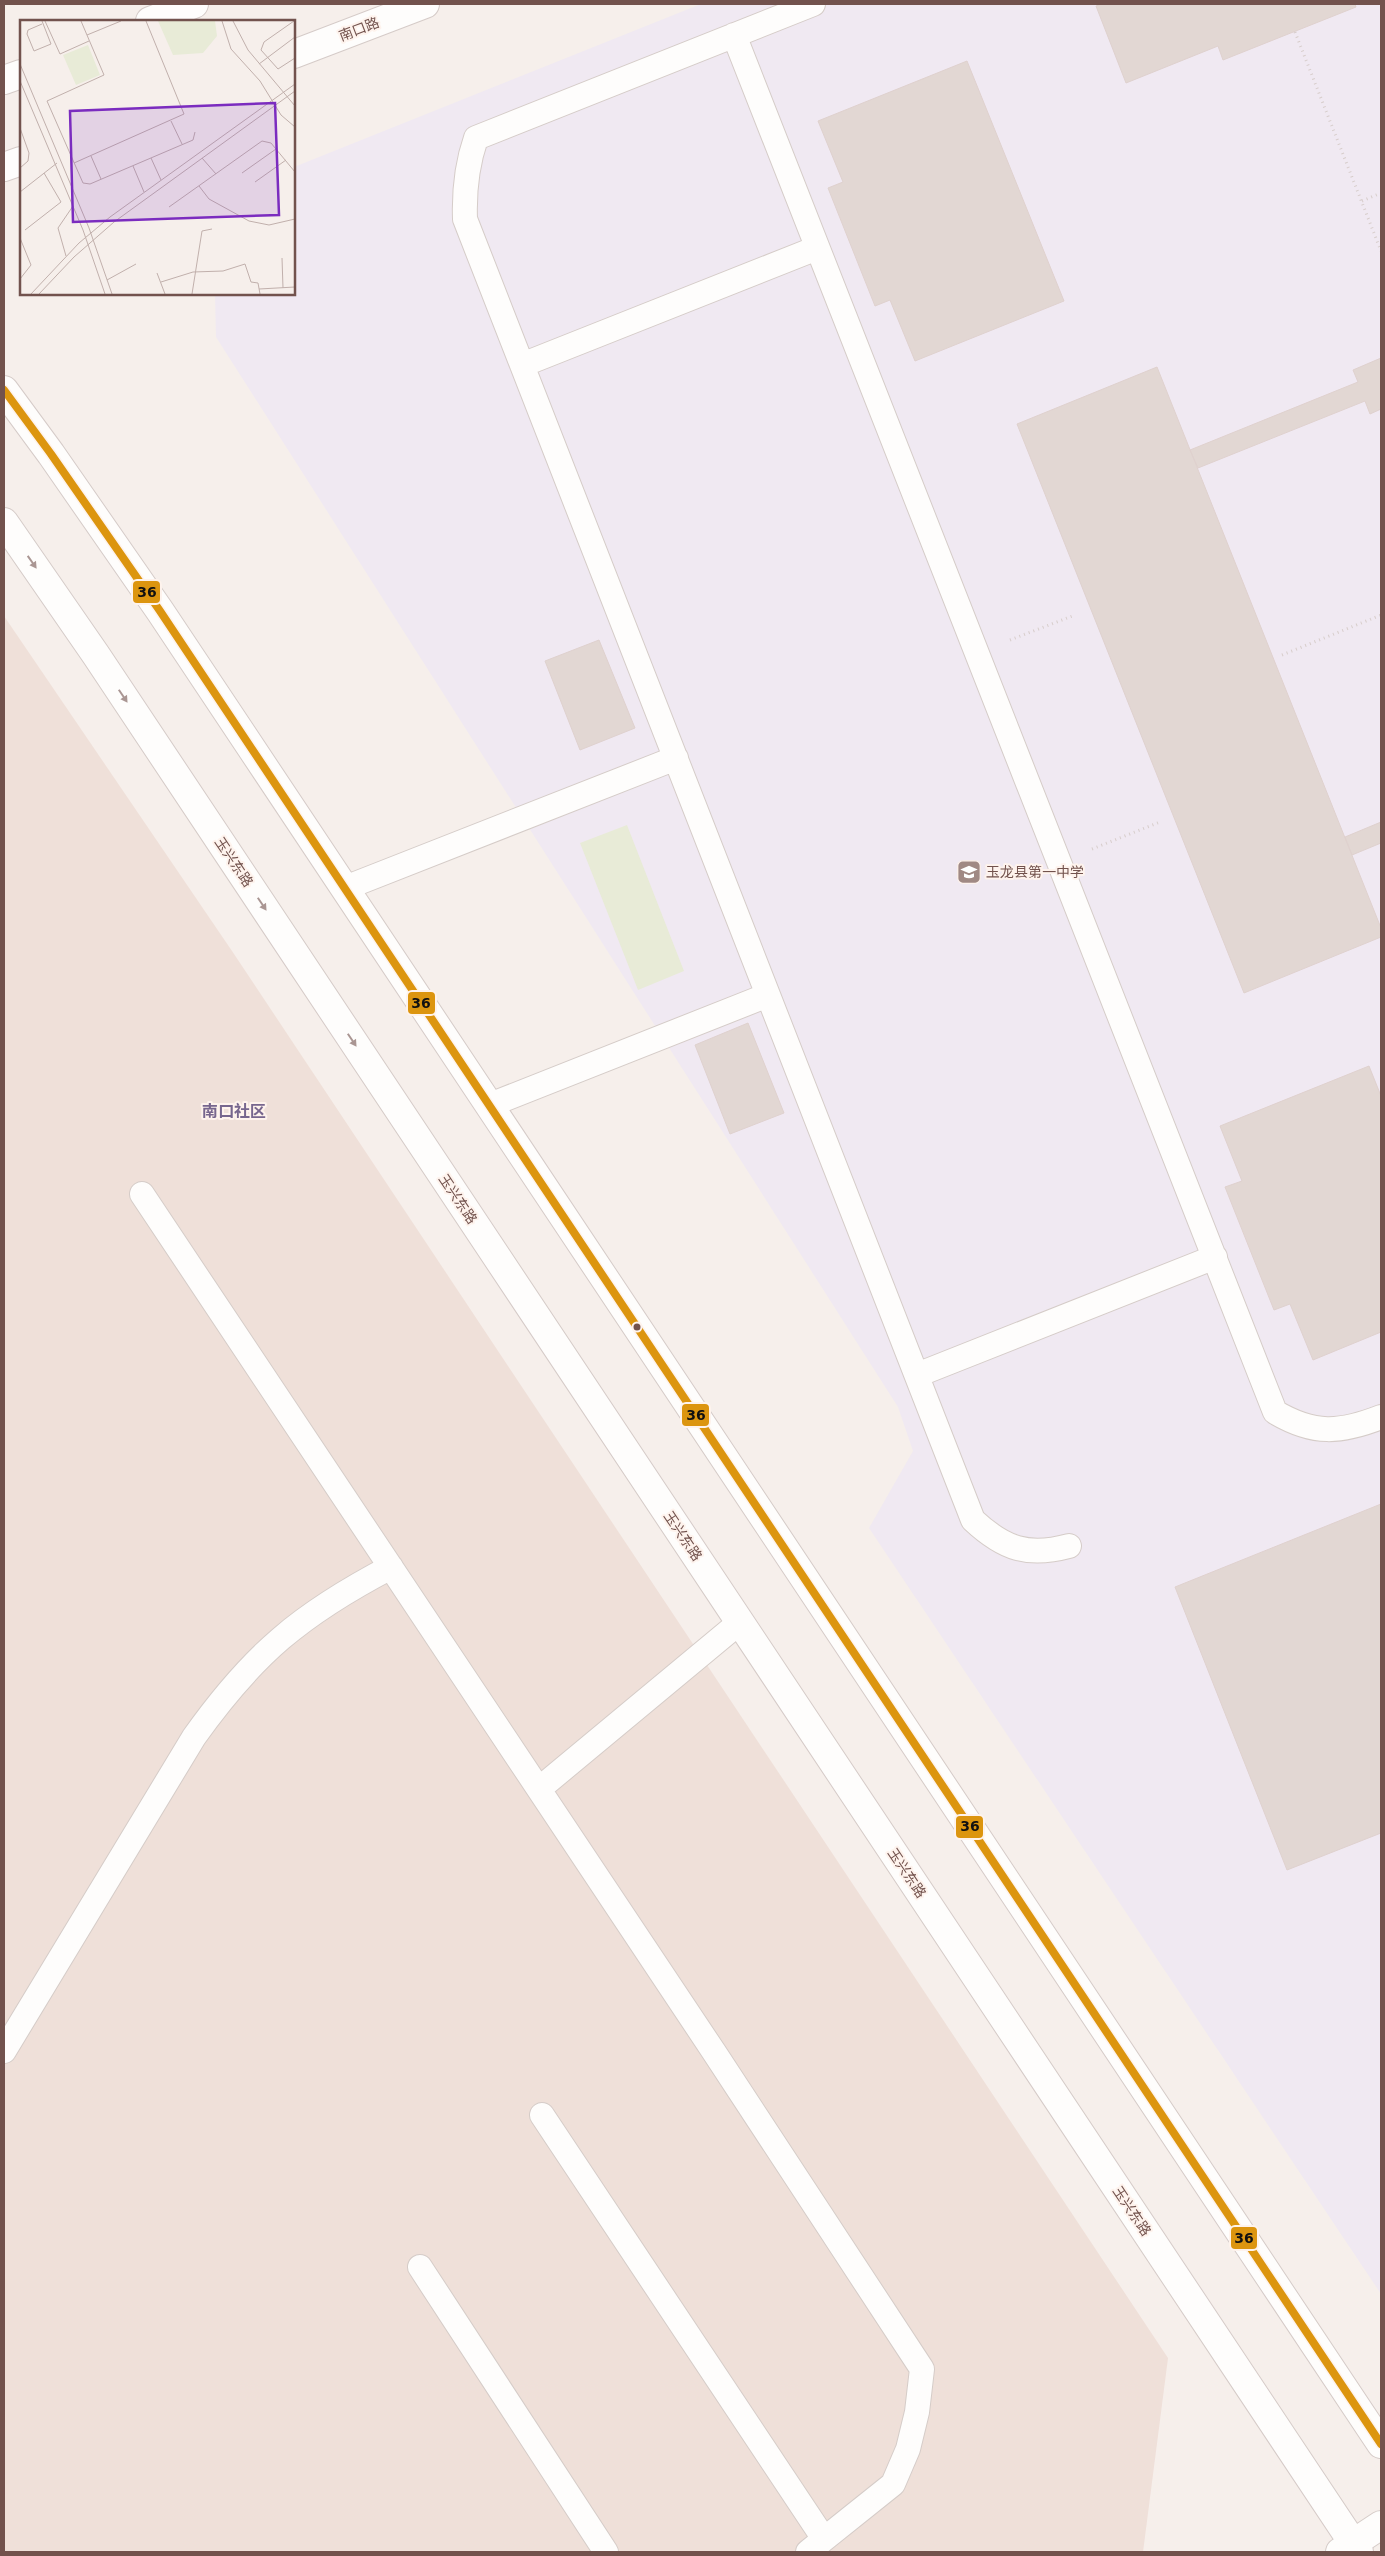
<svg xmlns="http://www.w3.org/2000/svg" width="1385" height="2556" viewBox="0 0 1385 2556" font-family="'DejaVu Sans','Noto Sans SC',sans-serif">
	<rect width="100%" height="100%" fill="#f6efeb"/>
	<path fill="#efe0d9" d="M4,616L232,951L1168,2358L1143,2552H4Z"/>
	<path fill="#f0e9f2" d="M701,4H1381V2294L869,1528L913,1451L898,1407L216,337L215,294H294V167Z"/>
	<path fill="#e8ebd7" d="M627,825L684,971L638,990L580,843Z"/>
	<path fill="#e2d7d3" stroke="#dfd1ce" d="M1102,4H1355L1356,7L1223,60L1218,46L1126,83L1096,6Z
		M967,61L1064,301L915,361L890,300L875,306L828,188L843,182L818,121Z
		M1381,358V409L1370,414L1365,401L1198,468L1190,450L1358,382L1353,370Z
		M1157,367L1381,928V937L1244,993L1017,424Z
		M599,640L635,728L580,750L545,661Z
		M1381,822V843L1352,855L1345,837Z
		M748,1023L784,1113L730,1134L695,1045Z
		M1369,1066L1381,1096V1332L1313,1360L1290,1304L1274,1310L1225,1187L1242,1181L1220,1126Z
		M1381,1504V1833L1287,1870L1175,1587Z"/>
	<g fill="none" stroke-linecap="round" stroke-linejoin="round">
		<g stroke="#d5ccc8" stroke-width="26">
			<path id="service" d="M813,4L476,138C467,164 464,191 465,219L973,1520C1004,1549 1028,1557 1069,1546
				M734,35L1275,1412C1314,1435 1340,1433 1381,1417
				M522,365L817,248
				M345,888L676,758
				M490,1105L768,995
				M142,1194L714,2052L922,2369L917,2412L908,2449L893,2484L808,2552
				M917,1375L1215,1257
				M539,1789L740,1622
				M4,2051L194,1737C253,1654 301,1614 391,1567
				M542,2115L824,2539
				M420,2267L606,2552"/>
		</g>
		<g stroke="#d5ccc8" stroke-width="30">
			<path id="tertiary" d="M1340,2552L1381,2525"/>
		</g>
		<g stroke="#d5cbc8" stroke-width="30">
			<path id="secondary" d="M150,21L194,4
				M294,54L425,4
				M4,80L21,74
				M4,167L21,161
				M4,390L51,454L160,611L1381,2444
				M4,522L96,655L1359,2552"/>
		</g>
		<path stroke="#d7cdcb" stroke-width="3" stroke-dasharray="1 4" stroke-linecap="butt" d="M1295,32L1381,251
			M1362,201L1381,193
			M1010,640L1075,615
			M1282,655L1381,615
			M1092,849L1160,822"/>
		<use href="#service" stroke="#fefdfc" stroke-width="24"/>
		<use href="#tertiary" stroke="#fefdfc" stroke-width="28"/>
		<use href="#secondary" stroke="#fefdfc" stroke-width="28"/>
		<g stroke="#fef3ed" stroke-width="11">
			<path id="bus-1" d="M4,390L51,454L160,611L1381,2444"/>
		</g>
		<use href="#bus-1" stroke="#dc950f" stroke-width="8"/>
	</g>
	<defs><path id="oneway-solid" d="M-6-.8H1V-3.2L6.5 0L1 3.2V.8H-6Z" transform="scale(1.25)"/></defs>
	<g fill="#aa9693">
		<use href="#oneway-solid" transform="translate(32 562) rotate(55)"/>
		<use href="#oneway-solid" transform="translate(123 696) rotate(56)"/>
		<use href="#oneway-solid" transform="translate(262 904) rotate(56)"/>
		<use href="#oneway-solid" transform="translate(352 1040) rotate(56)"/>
	</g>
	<defs>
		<g id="school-square" transform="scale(1.25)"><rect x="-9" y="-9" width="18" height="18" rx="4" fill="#a08984" stroke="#fef3ed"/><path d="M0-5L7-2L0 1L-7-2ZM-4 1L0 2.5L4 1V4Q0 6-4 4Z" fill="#fff"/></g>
	</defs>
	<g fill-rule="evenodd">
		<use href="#school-square" x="969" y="872"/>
	</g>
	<circle fill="#72524d" stroke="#fef3ed" stroke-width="2" cx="637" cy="1327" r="4.5"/>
	<g text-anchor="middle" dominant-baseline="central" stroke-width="4" stroke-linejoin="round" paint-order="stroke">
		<g font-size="14" fill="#72524d" stroke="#fef3ed">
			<text transform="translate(359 29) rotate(-21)">南口路</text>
			<text transform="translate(234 862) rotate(56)">玉兴东路</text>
			<text transform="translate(458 1199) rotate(56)">玉兴东路</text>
			<text transform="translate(683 1536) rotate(56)">玉兴东路</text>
			<text transform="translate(907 1873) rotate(56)">玉兴东路</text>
			<text transform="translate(1132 2211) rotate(56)">玉兴东路</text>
		</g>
		<g font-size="14" fill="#72524d" stroke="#fef3ed" text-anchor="start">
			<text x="986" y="872">玉龙县第一中学</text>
		</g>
		<g font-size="16" font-weight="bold" fill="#77668e" stroke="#fef3ed">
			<text x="234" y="1111">南口社区</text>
		</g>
	</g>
	<g transform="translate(20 20)">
		<rect width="275" height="275" fill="#f6efeb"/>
		<path d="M138,1H195L197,16L183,33L153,35ZM68,25L80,55L56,65L43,35Z" fill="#e8ebd7"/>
		<path fill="none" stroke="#c1b0ac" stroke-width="1" d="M25,1L40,34L69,21M61,1L84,55L27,81L63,163L70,164L173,120L175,112M202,1L211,29L240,61L261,95L275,107M213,1L228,30L275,86M274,1L244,22L241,30L258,49L275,38M22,4L8,10L7,14L14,31L31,24L22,1M67,15L101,1M0,44L69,208L92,274M239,44L275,17M0,61L63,210L85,274M151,101L162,124M0,108L9,133L8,141L0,148M71,136L81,159M131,138L141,160M182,138L196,154M54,143L164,94L126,1M113,146L124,172M222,153L256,129M235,162L266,140M179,166L189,179L229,201L249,205L275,199M0,172L37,143M149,187L242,121L251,123L275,152M5,210L41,182L24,153M0,218L11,245L0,259M46,236L38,208L53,186M262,238L263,268M137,253L145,274M87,260L116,244M141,262L173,252L203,251L225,244L231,262L238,263L240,274M239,269L275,267M11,274L59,223L90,197L275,64M19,274L54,237L94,202L275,71M172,274L182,211L192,209"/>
		<path fill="#7b2cbf" fill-opacity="0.15" stroke="#7b2cbf" stroke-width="2.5" d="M255,83L259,195L53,202L50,91Z"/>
		<rect width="275" height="275" fill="none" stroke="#72524d" stroke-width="2.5"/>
	</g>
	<g stroke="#fef3ed" stroke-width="2">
		<rect x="132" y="580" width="29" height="24" rx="5" fill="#dc950f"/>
		<rect x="407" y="991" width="29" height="24" rx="5" fill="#dc950f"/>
		<rect x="681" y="1403" width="29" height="24" rx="5" fill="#dc950f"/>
		<rect x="955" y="1815" width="29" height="24" rx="5" fill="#dc950f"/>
		<rect x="1230" y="2226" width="28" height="24" rx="5" fill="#dc950f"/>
	</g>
	<g font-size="14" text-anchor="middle" font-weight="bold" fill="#111">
		<text x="147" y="597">36</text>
		<text x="421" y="1008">36</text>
		<text x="696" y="1420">36</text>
		<text x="970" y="1831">36</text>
		<text x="1244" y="2243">36</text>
	</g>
	<rect width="1385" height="2556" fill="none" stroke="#72524d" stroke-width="10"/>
</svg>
